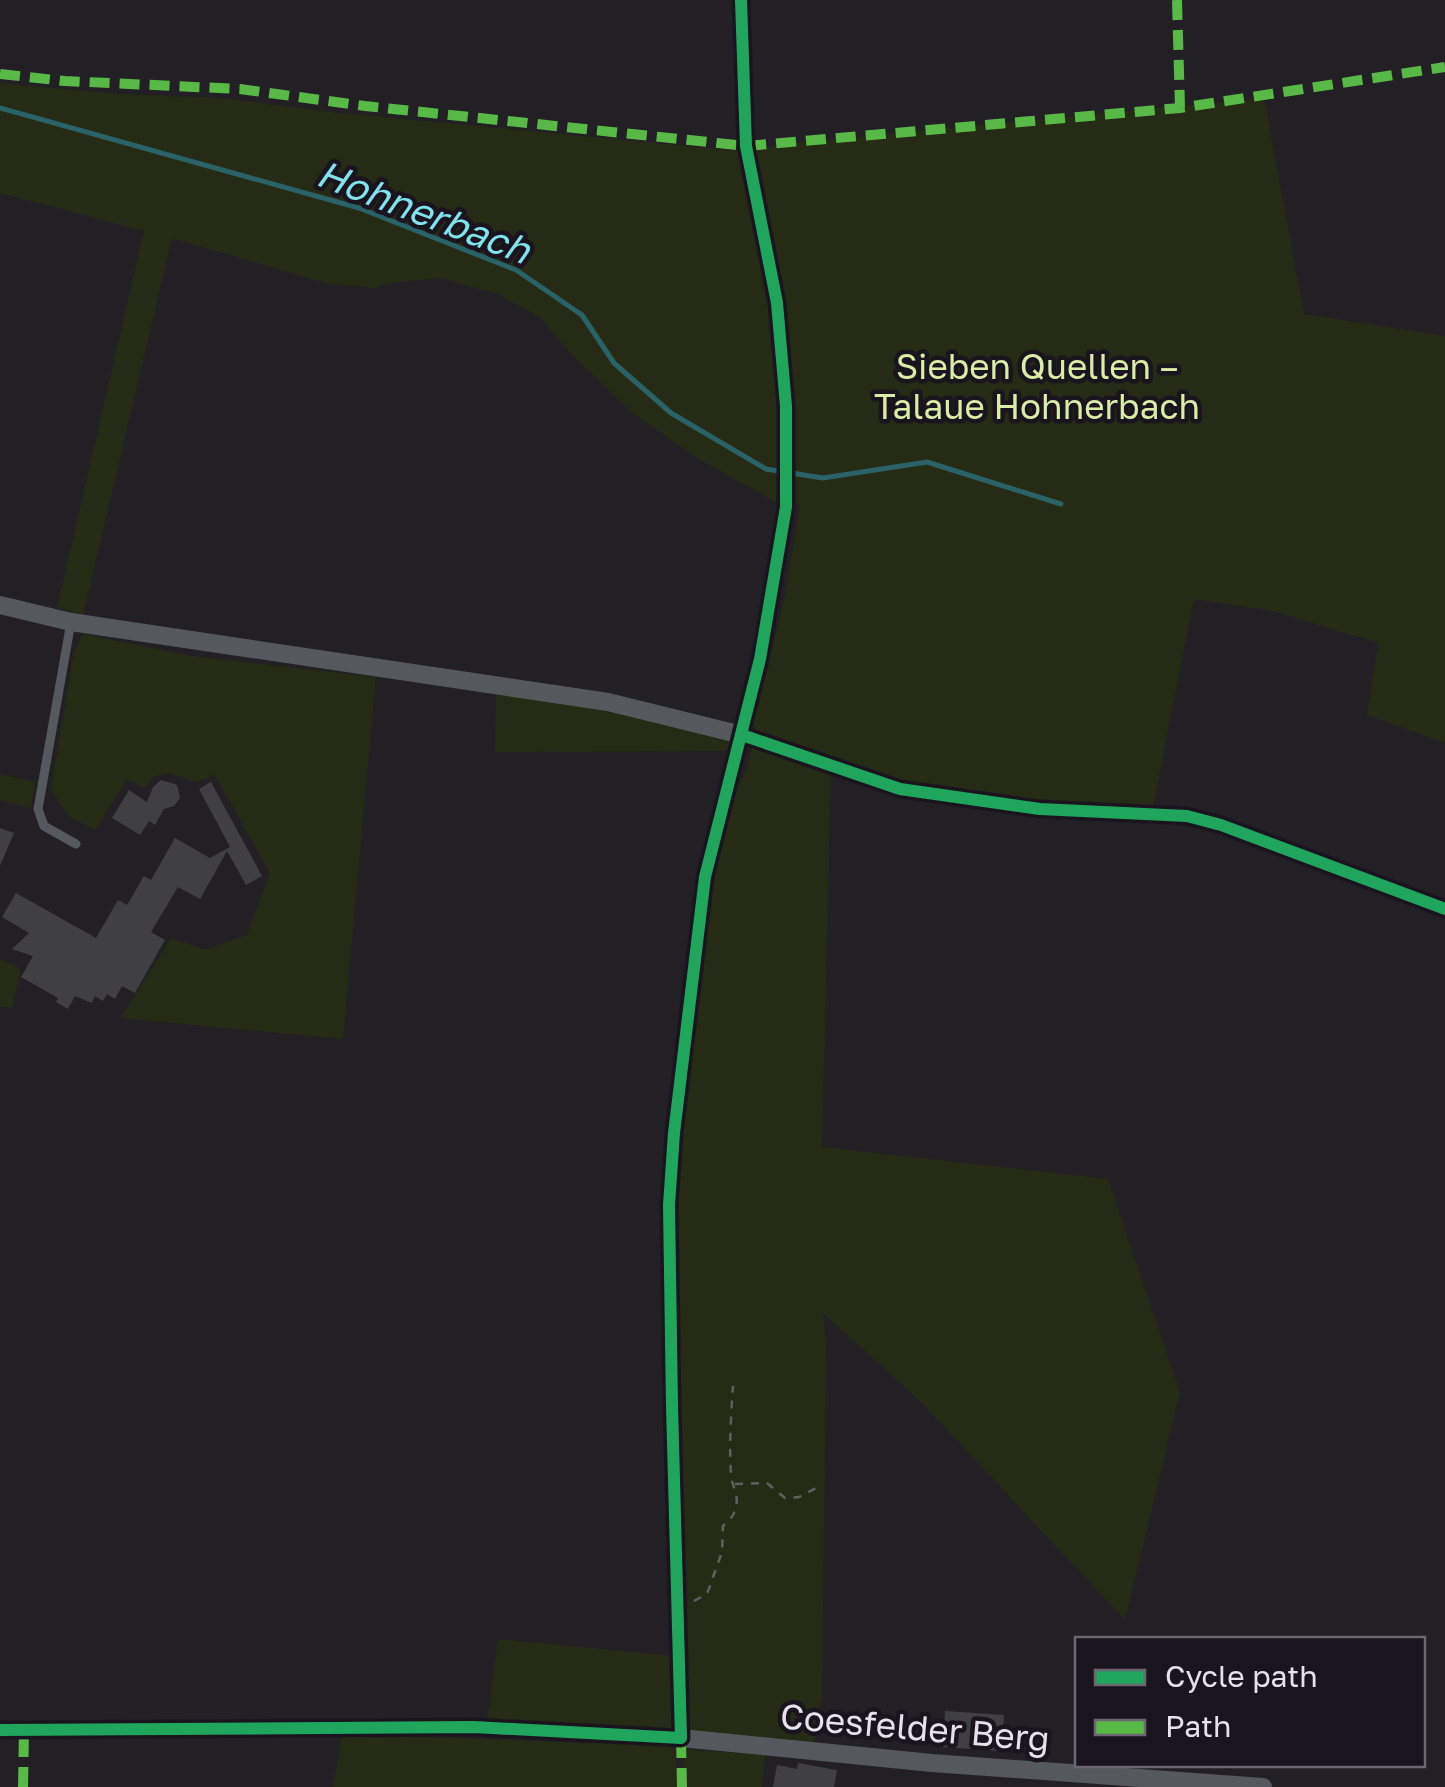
<svg xmlns="http://www.w3.org/2000/svg" width="1445" height="1787" viewBox="0 0 1445 1787" font-family="'Golos Text',sans-serif">
	<rect width="100%" height="100%" fill="#232025"/>
	<path fill="#262b15" d="M0,83L116,94L221,98L330,112L730,150H760L783,144L1264,98L1304,314L1445,336V743L1367,715L1378,643L1273,611L1194,599L1153,807L1039,804L901,785L752,734L756,727L753,724L784,602L800,505L774,501L694,456L630,411L568,351L540,317L497,294L440,278L389,283L375,288L325,283L172,238L83,615L57,608L144,231L0,193Z
		M83,634L191,656L376,677L343,1039L121,1018L171,938L205,950L247,935L270,873L215,775L196,782L170,773L154,776L145,788L127,779L95,830L69,816L51,790L74,652Z
		M496,693L628,711L732,737V751L495,752Z
		M752,746L831,773L822,1147L1108,1179L1180,1392L1125,1620L920,1401L823,1313L826,1346L822,1695L813,1746L683,1734L673,1223L707,880L732,798L747,769Z
		M0,774L35,782L31,809L0,800Z
		M0,959L21,969L12,1008L0,1007Z
		M498,1639L673,1656V1729L487,1721Z
		M342,1734L675,1746L677,1787H333Z
		M683,1749L765,1755L762,1787H684Z"/>
	<g fill="none" stroke-linecap="round" stroke-linejoin="round">
		<path stroke="#296267" stroke-width="5" d="M0,108L359,208L516,270L582,315L614,363L671,413L766,469L823,478L927,462L1061,504"/>
	</g>
	<path fill="#403f43" d="M161,780L177,785L180,798L174,806L164,809L155,825L149,821L140,835L112,818L129,790L147,802L153,787Z
		M211,782L262,876L246,885L227,851L200,899L178,887L151,932L165,940L135,993L122,986L115,999L107,994L103,1001L95,996L92,1003L75,996L68,1009L56,1002L58,998L21,977L33,956L12,949L29,933L2,917L16,893L96,938L118,900L127,905L144,876L151,880L175,838L210,858L230,847L199,789Z
		M0,828L14,833L0,866Z
		M945,1711L1004,1715L1002,1751L943,1747Z
		M798,1763L837,1770L834,1787H773L777,1765L797,1769Z"/>
	<g fill="none" stroke-linecap="round" stroke-linejoin="round">
		<path stroke="#5e6064" stroke-width="2.5" stroke-dasharray="8 8" stroke-linecap="butt" d="M735,1484L767,1483L785,1498L799,1497L816,1488
			M694,1601L707,1594L722,1552L723,1526C730,1520 734,1516 736,1507C739,1494 732,1487 731,1475C729,1446 731,1415 733,1386"/>
		<path stroke="#55585d" stroke-width="9" d="M71,622L38,809L44,826L76,844"/>
		<path stroke="#55585d" stroke-width="18" d="M0,605L71,622L608,702L742,735L900,789L1040,809L1187,816L1221,825L1445,909
			M0,1730L474,1727L681,1738L672,1406L669,1205L674,1133L705,877L760,659L786,507V406L777,303L746,146L741,0
			M681,1738L932,1763L1263,1787"/>
		<path stroke="#58b947" stroke-width="10" stroke-dasharray="20 10" stroke-linecap="butt" d="M1177,0L1180,108
			M0,74L65,81L240,89L365,106L746,146L1180,108L1445,67
			M681,1738L682,1787
			M23,1787L24,1730"/>
		<g stroke="#19141e" stroke-width="19">
			<path id="cycleway" d="M742,735L900,789L1040,809L1187,816L1221,825L1445,909
				M0,1730L474,1727L681,1738L672,1406L669,1205L674,1133L705,877L760,659L786,507V406L777,303L746,146L741,0"/>
		</g>
		<use href="#cycleway" stroke="#20a55d" stroke-width="12"/>
	</g>
	<g text-anchor="middle" dominant-baseline="central" stroke-width="9" stroke-linejoin="round" paint-order="stroke">
		<g font-size="35" fill="#d9eda7" stroke="#19141e">
			<text x="1037" y="366">Sieben Quellen –<tspan x="1037" dy="40">Talaue Hohnerbach</tspan></text>
		</g>
		<g font-size="35" fill="#e5e2e9" stroke="#19141e">
			<text transform="translate(915 1727) rotate(5)">Coesfelder Berg</text>
		</g>
		<g font-size="38" font-style="italic" fill="#80e2ea" stroke="#19141e">
			<text transform="translate(424 211) rotate(21)">Hohnerbach</text>
		</g>
	</g>
	<rect x="1075" y="1637" width="350" height="130" fill="#19141e" stroke="#6b666f" stroke-width="2.5"/>
	<rect x="1095" y="1670" width="50" height="15" fill="#20a55d" stroke="#6b666f" stroke-width="2.5"/>
	<text x="1165" y="1687" font-size="30" fill="#e5e2e9">Cycle path</text>
	<rect x="1095" y="1720" width="50" height="15" fill="#58b947" stroke="#6b666f" stroke-width="2.5"/>
	<text x="1165" y="1737" font-size="30" fill="#e5e2e9">Path</text>
</svg>
